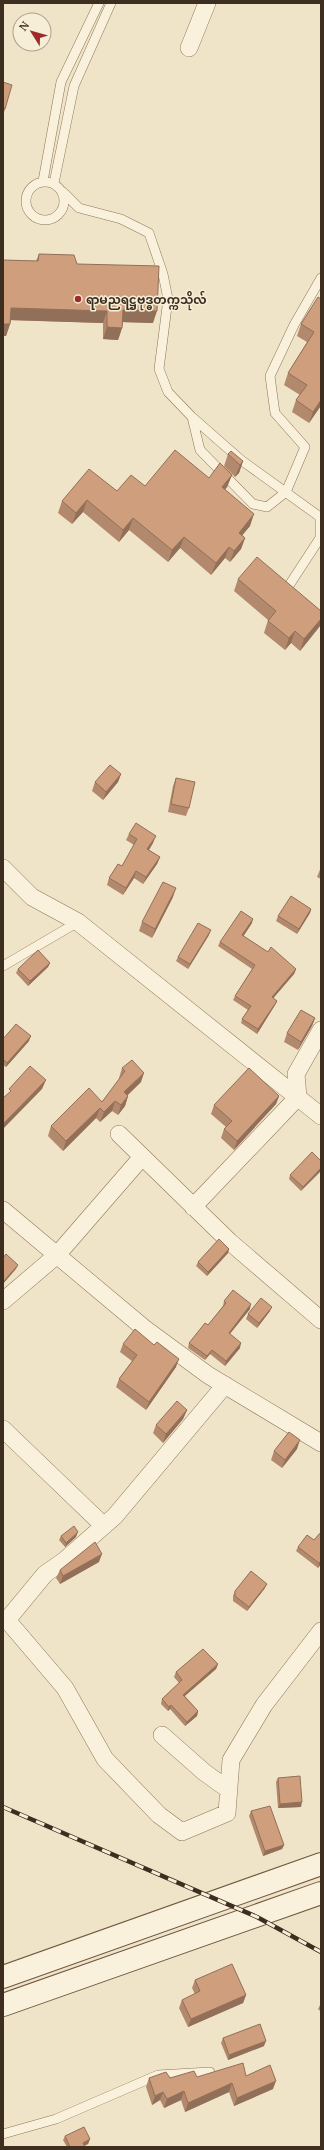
<svg xmlns="http://www.w3.org/2000/svg" width="324" height="2150" viewBox="0 0 324 2150" font-family="'PT Serif','Noto Sans Myanmar',serif">
	<rect width="100%" height="100%" fill="#f0e4c8"/>
	<g fill="none" stroke-linecap="round" stroke-linejoin="round">
		<g stroke="#8d765c" stroke-width="10">
			<path id="lane" d="M43,181L61,82L99,3
				M26 201a19 19 0 1 1 38 0a19 19 0 1 1-38 0Z
				M54,183L74,86L111,3
				M63,192L79,208L121,219L149,233L163,274L168,299L159,369L168,392L192,417L241,460L320,517V538L290,584
				M192,417L200,450L253,504L267,507L286,492L305,447L275,413L270,376L294,325L321,278
				M3,966L78,922
				M3,2134L56,2119L158,2075L210,2072"/>
		</g>
		<g stroke="#8d765c" stroke-width="18">
			<path id="street" d="M189,48L207,3
				M3,868L32,897L78,922L321,1116
				M119,1134L230,1242L321,1320
				M193,1207L298,1097L296,1074L321,1030
				M3,1210L144,1328L208,1375L321,1443
				M3,1301L57,1255L142,1157
				M225,1385L115,1516L65,1560L45,1574L7,1620L65,1688L105,1759L159,1815L182,1832L227,1813L231,1760L264,1705L321,1631
				M3,1429L104,1526
				M162,1735L204,1772L229,1790"/>
		</g>
		<g stroke="#6f573f" stroke-width="24">
			<path id="secondary" d="M3,1977L321,1864
				M3,2005L321,1893"/>
		</g>
		<use href="#lane" stroke="#faf1dc" stroke-width="9"/>
		<use href="#street" stroke="#faf1dc" stroke-width="17"/>
		<use href="#secondary" stroke="#faf1dc" stroke-width="22"/>
		<g stroke="#3d2e20" stroke-width="4.5">
			<path id="rail" d="M3,1807L257,1917L321,1952"/>
		</g>
		<use href="#rail" stroke="#f7eed8" stroke-width="3" stroke-dasharray="9" stroke-linecap="butt"/>
	</g>
	<path fill="#b2896c" d="M3,82L5,109L3,116Z
		M39,254L77,264L153,323L123,322L122,328L118,340L103,339V323L11,320L10,324L6,336H3V260L36,261Z
		M321,299V408L320,407L309,423L292,412L296,400L300,395L284,385L288,373L307,342L297,336L301,324Z
		M228,454L243,461L239,473L235,477L224,466Z
		M232,475L227,487L225,490L250,526L242,535L245,538L241,549L230,562L225,558L211,575L180,548L168,562L129,530L119,542L83,512L72,524L58,513L62,501L145,486Z
		M238,579L321,611V624L320,626L300,651L291,643L285,650L264,633L268,620L234,591Z
		M121,774L118,782L103,800L92,791L95,782Z
		M176,778L189,808L186,816L168,812L173,786Z
		M129,834L153,843L149,850L160,857L157,864L143,884L134,878L123,895L107,885L109,878L122,866L134,845L126,840Z
		M321,867V879L317,877Z
		M173,897L152,938L139,931L142,922Z
		M311,909L310,913L297,934L276,921L278,916Z
		M252,923L243,936L268,952L296,969L294,974L273,998L277,1001L275,1005L257,1034L241,1023L242,1019L248,1010L233,1000L235,996L252,969L218,946L220,942Z
		M209,935L188,969L176,961L178,957Z
		M50,963L48,967L28,986L16,973L18,969Z
		M315,1018L312,1026L298,1050L284,1042L287,1033Z
		M3,1039L29,1041L6,1067L3,1065Z
		M122,1068L141,1082L128,1095V1096L125,1106L118,1115L112,1111L100,1122L96,1118L63,1151L48,1136L51,1126L102,1102L120,1079L119,1078Z
		M279,1096L276,1104L234,1150L221,1138L224,1129L226,1127L211,1114L214,1105Z
		M321,1161L301,1191L289,1179L290,1175Z
		M229,1249L228,1253L207,1276L196,1266L198,1262Z
		M224,1301L250,1309L230,1334L240,1348L225,1366L210,1354L205,1360L188,1348L189,1343L208,1325L223,1306Z
		M270,1311L257,1328L246,1319L248,1314Z
		M123,1344L176,1367L146,1410L116,1387L119,1379L132,1361L120,1352Z
		M187,1410L183,1419L163,1443L153,1433L156,1425Z
		M297,1449L282,1468L271,1460L274,1451Z
		M321,1532V1564L318,1568L296,1551L298,1547L314,1540Z
		M61,1536L76,1537L65,1547L59,1540Z
		M99,1562L60,1584L56,1578L60,1570Z
		M265,1588L247,1611L233,1601V1596L235,1591Z
		M218,1664L216,1669L185,1696L198,1711L197,1716L185,1726L170,1709L168,1711L161,1704L162,1699L179,1683L174,1677L176,1672Z
		M278,1778L301,1807L278,1808L276,1782Z
		M251,1811L284,1845L282,1849L263,1856L249,1816Z
		M195,1980L246,1995L243,2003L188,2027L179,2008L182,2000L195,1994L192,1988Z
		M321,2003V2012L318,2009Z
		M223,2038L264,2046L228,2060L221,2043Z
		M246,2076L273,2089L234,2106L229,2092L185,2112L181,2100L164,2108L160,2100L152,2105L146,2087L149,2078Z
		M65,2136L90,2139L88,2144L84,2146L85,2147H67L63,2140Z"/>
	<path fill="#916f58" d="M11,308L107,311L103,323L7,320Z
		M123,310L157,311L153,323L119,322Z
		M3,324H10L6,336H3Z
		M107,327L122,328L118,340L103,339Z
		M321,400V404L320,407L309,423L313,412Z
		M243,461L239,473L235,477L240,465Z
		M232,475L227,487L217,499L222,487Z
		M87,500L83,512L72,524L76,513Z
		M254,514L250,526L235,544L239,533Z
		M133,518L129,530L119,542L123,530Z
		M184,537L180,548L168,562L172,550Z
		M245,538L241,549L230,562L234,551Z
		M229,547L225,558L211,575L216,563Z
		M321,619V624L320,626L300,651L304,639Z
		M295,631L291,643L285,650L289,638Z
		M121,774L118,782L103,800L106,792Z
		M156,836L153,843L145,856L147,849Z
		M160,857L157,864L143,884L146,877Z
		M136,871L134,878L123,895L126,888Z
		M176,888L173,897L152,938L155,929Z
		M311,909L310,913L297,934L299,929Z
		M253,919L252,923L241,940L242,935Z
		M211,930L209,935L188,969L190,964Z
		M50,963L48,967L28,986L30,981Z
		M296,969L294,974L270,1002L272,997Z
		M277,1001L275,1005L257,1034L258,1029Z
		M315,1018L312,1026L298,1050L301,1042Z
		M31,1036L29,1041L6,1067L7,1063Z
		M144,1073L141,1082L120,1102L124,1092Z
		M46,1080L42,1089L3,1129V1124Z
		M128,1096L125,1106L118,1115L121,1105Z
		M279,1096L276,1104L234,1150L237,1141Z
		M115,1101L112,1111L100,1122L104,1112Z
		M100,1108L96,1118L63,1151L66,1141Z
		M321,1168V1171L301,1191L303,1187Z
		M229,1249L228,1253L207,1276L208,1272Z
		M18,1265L16,1269L3,1284V1282Z
		M251,1304L250,1309L227,1337L229,1333Z
		M272,1307L270,1311L257,1328L259,1323Z
		M241,1343L240,1348L225,1366L226,1361Z
		M212,1350L210,1354L205,1360L207,1356Z
		M179,1359L176,1367L146,1410L149,1402Z
		M187,1410L183,1419L163,1443L166,1434Z
		M300,1440L297,1449L282,1468L285,1460Z
		M78,1532L76,1537L65,1547L66,1543Z
		M102,1554L99,1562L60,1584L63,1576Z
		M321,1561V1564L318,1568L319,1563Z
		M267,1584L265,1588L247,1611L249,1607Z
		M218,1664L216,1669L181,1699L183,1695Z
		M171,1705L170,1709L168,1711L169,1707Z
		M198,1711L197,1716L185,1726L187,1722Z
		M302,1802L301,1807L278,1808L280,1804Z
		M284,1845L282,1849L263,1856L265,1851Z
		M246,1995L243,2003L188,2027L191,2019Z
		M266,2041L264,2046L228,2060L229,2055Z
		M276,2081L273,2089L234,2106L237,2098Z
		M232,2083L229,2092L185,2112L188,2103Z
		M184,2091L181,2100L164,2108L167,2099Z
		M163,2092L160,2100L152,2105L155,2096Z
		M90,2139L88,2144L81,2147L83,2143Z"/>
	<path fill="#cf9f7d" stroke="#916f58" d="M3,82L12,85L5,109H3Z
		M39,254L74,255L77,264L159,266L157,311L123,310L122,328L107,327V311L11,308L10,324H3V260L38,261Z
		M318,297L321,299V400L313,412L296,400L307,385L288,373L314,332L301,324Z
		M175,450L209,478L220,463L232,475L222,487L254,514L239,533L245,538L234,551L229,547L216,563L184,537L172,550L133,518L123,530L87,500L76,513L62,501L89,469L117,491L131,475L145,486Z
		M231,451L243,461L240,465L228,454Z
		M257,557L321,611V619L304,639L295,631L289,638L268,621L276,611L238,579Z
		M110,765L121,774L106,792L95,782Z
		M176,778L195,782L189,808L171,804Z
		M136,823L156,836L147,849L160,857L146,877L136,871L126,888L109,878L118,864L122,866L137,839L129,834Z
		M163,882L176,888L155,929L142,922Z
		M291,896L311,909L299,929L278,916Z
		M241,911L253,919L242,935L268,952L271,947L296,969L272,997L277,1001L258,1029L242,1019L251,1006L235,996L255,965L220,942Z
		M198,923L211,930L190,964L178,957Z
		M38,950L50,963L30,981L18,969Z
		M301,1010L315,1018L301,1042L287,1033Z
		M16,1024L31,1036L7,1063L3,1059V1039Z
		M132,1060L144,1073L124,1092L128,1096L121,1105L115,1101L104,1112L100,1108L66,1141L51,1126L89,1088L102,1102L125,1071L122,1068Z
		M30,1066L46,1080L3,1124V1098L11,1091L9,1089Z
		M249,1068L279,1096L237,1141L224,1129L232,1121L214,1105Z
		M312,1152L321,1161V1168L303,1187L290,1175Z
		M219,1239L229,1249L208,1272L198,1262Z
		M6,1254L18,1265L3,1282V1258Z
		M233,1290L251,1304L229,1333L241,1343L226,1361L212,1350L207,1356L189,1343L205,1323L208,1325L226,1303L224,1301Z
		M261,1298L272,1307L259,1323L248,1314Z
		M135,1329L154,1345L157,1342L179,1359L149,1402L119,1379L137,1355L123,1344Z
		M177,1401L187,1410L166,1434L156,1425Z
		M289,1432L300,1440L285,1460L274,1451Z
		M74,1526L78,1532L66,1543L61,1536Z
		M321,1532V1561L319,1563L298,1547L307,1535L314,1540Z
		M95,1542L102,1554L63,1576L60,1570Z
		M251,1571L267,1584L249,1607L235,1596V1591Z
		M203,1649L218,1664L183,1695L198,1711L187,1722L171,1705L169,1707L162,1699L182,1680L176,1672Z
		M300,1776L302,1802L280,1804L278,1778Z
		M270,1806L284,1845L265,1851L251,1811Z
		M232,1964L246,1995L191,2019L182,2000L200,1991L195,1980Z
		M260,2024L266,2041L229,2055L223,2038Z
		M243,2063L246,2076L270,2065L276,2081L237,2098L232,2083L188,2103L184,2091L167,2099L163,2092L155,2096L149,2078L166,2072L170,2078L194,2071L197,2077Z
		M84,2127L90,2139L83,2143L85,2147H70L65,2136Z"/>
	<circle fill="#9e2a2b" stroke="#f7eed8" stroke-width="1.5" cx="78" cy="299" r="4"/>
	<g text-anchor="middle" dominant-baseline="central" stroke-width="3" stroke-linejoin="round" paint-order="stroke">
		<g font-size="12" font-weight="bold" fill="#3d2e20" stroke="#f7eed8" text-anchor="start">
			<text x="86" y="299">ရာမညရဋ္ဌဗုဒ္ဓတက္ကသိုလ်</text>
		</g>
	</g>
	<rect width="324" height="2150" fill="none" stroke="#3d2e20" stroke-width="8"/>
	<g transform="translate(32 32) rotate(307)"><circle r="19" fill="#f7eed8" stroke="#ada18e"/>
	<path d="M0-3L7 15L0 10L-7 15Z" fill="#9e2a2b"/>
	<text y="-6" font-size="11" font-weight="bold" text-anchor="middle" fill="#3d2e20">N</text>
	</g>
</svg>
